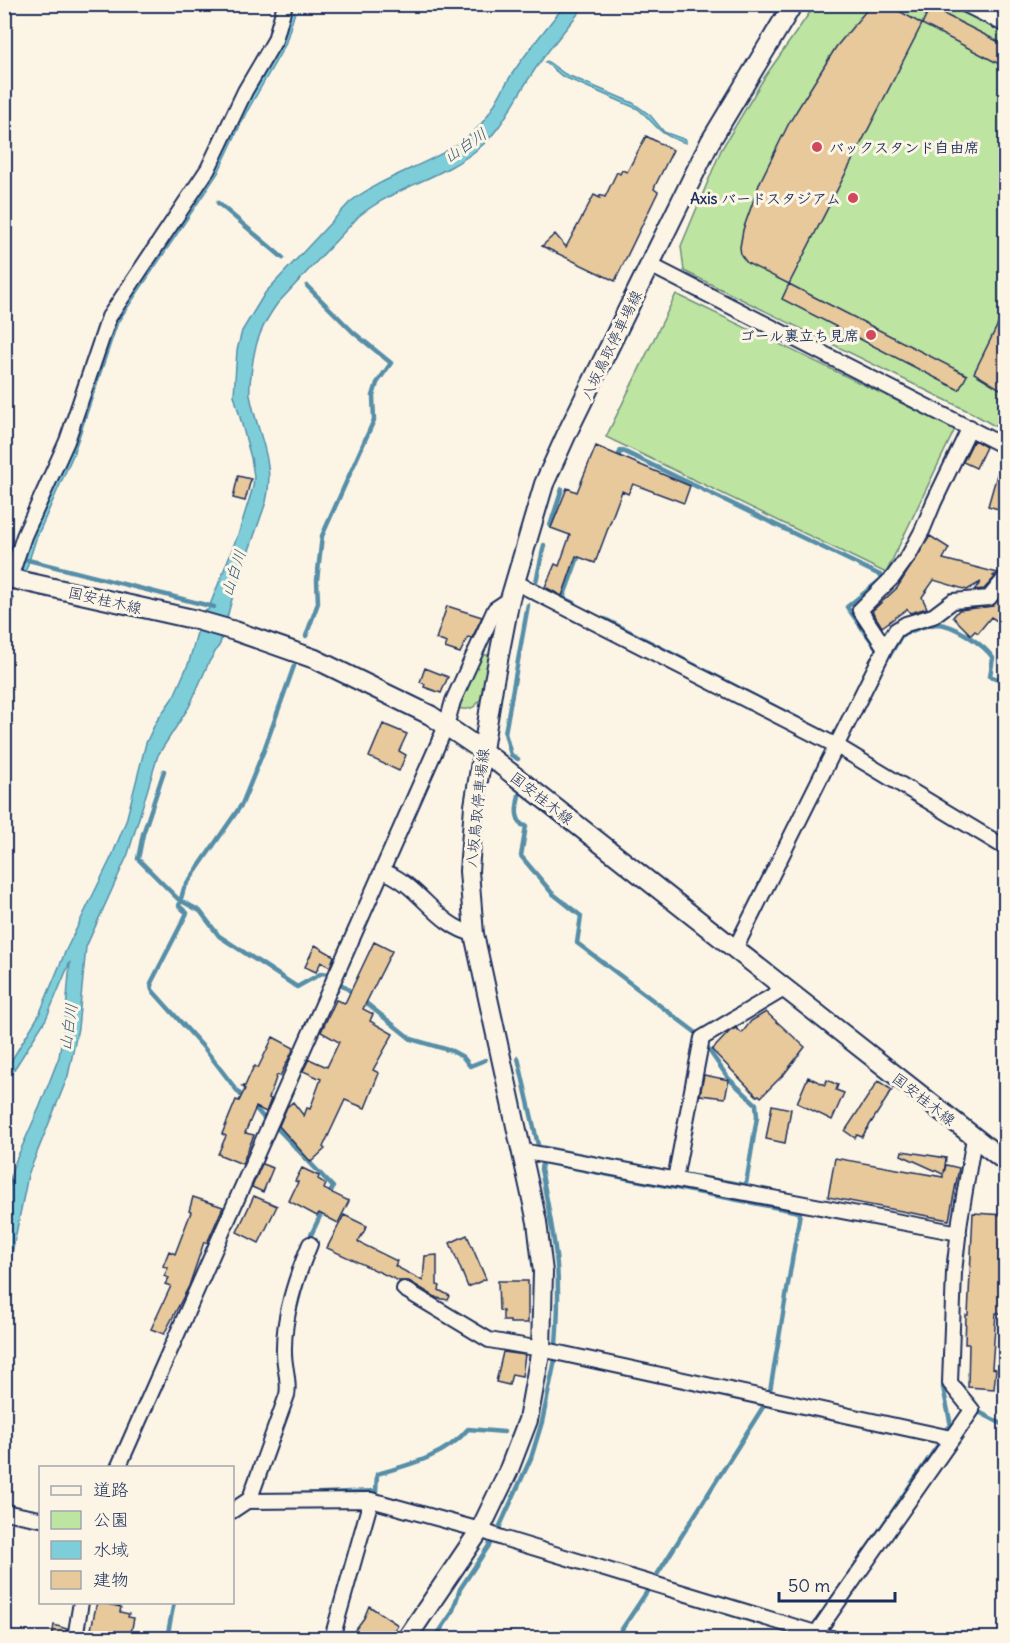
<svg xmlns="http://www.w3.org/2000/svg" width="1010" height="1643" viewBox="0 0 1010 1643" font-family="Delius,'Klee One',sans-serif">
	<rect width="100%" height="100%" fill="#fcf5e5"/>
	<filter id="ink" filterUnits="userSpaceOnUse"><feTurbulence type="fractalNoise" baseFrequency=".0167" numOctaves="2"/><feDisplacementMap in="SourceGraphic" scale="12" xChannelSelector="R" yChannelSelector="G"/><feConvolveMatrix kernelMatrix="1 2 1 2 8 2 1 2 1" color-interpolation-filters="sRGB"/></filter>
	<g filter="url(#ink)">
		<path fill="#bde4a0" stroke="#6c8a7f" stroke-width="1.5" d="M815,5H949L1005,33V432L972,413L684,271L681,246L721,150L764,78Z
			M676,294L955,429L886,573L606,437Z
			M479,653L491,656C487,674 486,720 456,707Z"/>
		<path fill="#7eceda" stroke="#568ea8" stroke-width="1.5" d="M565,5H585C567,28 548,49 532,74C515,98 502,130 479,148C443,178 395,187 359,216L277,304C262,325 255,342 252,367C251,376 249,386 250,395C257,434 276,461 266,502L232,599L220,644L209,662L189,707L158,755L128,854L86,947L78,1028L68,1076L28,1175L5,1288L4,1207L8,1191L13,1167L40,1106L59,1057L66,1010L70,962L46,1019L5,1084V1071L39,1015L66,950L112,856L126,821L146,743L156,722L174,696L189,662L201,618L204,611L208,610L239,532L253,487L254,476L251,458L234,395L237,350L242,331L265,293L350,202C386,174 434,164 470,135C489,120 499,94 512,74C528,50 547,27 565,5Z
			M291,12H295L285,45L245,115L218,173L118,322L73,455L36,539L25,573L21,572L32,536L69,452L116,319L214,170L243,109L282,43Z
			M547,61L565,74L633,103L650,115L664,132L686,140V143C656,134 659,126 638,109L562,76L545,62Z"/>
		<g fill="none" stroke-linecap="round" stroke-linejoin="round">
			<path stroke="#568ea8" stroke-width="4.5" d="M981,4L1006,17
				M218,203L283,258
				M616,461L621,450L884,577L847,607L877,649
				M550,526L562,489
				M28,560L214,607
				M536,582L544,545
				M563,598L580,552
				M565,599L574,603
				M4,618L12,599
				M605,619L828,734
				M306,636L318,603L317,580L322,536L374,420L373,396L377,383L391,363L353,332L307,286
				M890,655L901,636C911,631 925,625 937,624C954,624 984,645 993,658L990,676L1006,682
				M518,759L511,755L505,733L528,605
				M164,771L143,834L138,859L178,899L200,911L219,936L297,987L322,973L328,974L354,994
				M519,795C517,806 514,816 522,825L526,826L521,856L552,893L581,916L577,943L699,1035
				M361,999L411,1039L452,1051L463,1057L470,1066L485,1060
				M706,1046L729,1079L756,1104L757,1117L746,1184
				M518,1058L538,1145
				M244,1098L238,1092L205,1049L152,990L151,983L187,913L179,906L184,888L242,804L264,750L294,666
				M253,1105L263,1117
				M276,1127L333,1187L328,1197
				M540,1147L666,1171
				M543,1162L799,1212
				M542,1164L541,1169C547,1201 554,1233 557,1265C559,1291 558,1317 556,1344
				M687,1175L745,1185
				M310,1237L323,1210
				M947,1288L949,1255
				M295,1312L302,1285
				M944,1378L943,1387L951,1426L946,1429
				M770,1391L800,1213
				M977,1411L1006,1426
				M298,1494L376,1491L377,1474C409,1465 446,1456 468,1429L504,1432
				M499,1528L531,1458L542,1422L555,1360
				M655,1578L763,1407
				M826,1608L940,1442
				M167,1638L174,1602
				M435,1638L452,1613L460,1589L490,1544
				M616,1638L648,1590"/>
		</g>
		<path fill="#e8c99b" stroke="#1b2f5e" stroke-width="1.5" d="M874,4H887L922,24L789,284L747,263L741,255L740,247L743,230L760,182L789,123L836,47L870,6Z
			M930,7L1005,45V67L922,24Z
			M646,136L673,150L655,186L654,189L658,192L615,281L542,246L555,234L566,247L594,195L600,198V195L605,197L617,172L620,174L622,170L627,172Z
			M789,284L967,375L959,390L782,299Z
			M1005,310V392L974,373Z
			M974,440L986,447L976,468L963,462Z
			M596,446L690,486L684,503L633,484L628,494L622,491L595,563L576,556L562,596L545,587L555,564L559,566L570,535L551,528L567,488L577,492Z
			M1002,457L1005,458V511L988,506Z
			M238,476L251,479L245,501L233,498Z
			M930,536L949,548L943,559L998,573L993,576L995,577L984,589L974,590L981,582L967,590L934,580L922,597L927,608L910,613L907,609L882,627L872,611L897,588Z
			M1005,592V626L991,617L978,633L975,631L971,635L953,617L959,610L993,606Z
			M447,606L482,617L472,638L468,637L460,653L445,648L447,643L436,639Z
			M425,668L448,677L441,693L424,687L425,684L420,682Z
			M383,724L407,734L399,751L406,755L399,771L369,757Z
			M374,942L392,951L363,1009L373,1014L370,1021L393,1034L373,1070L379,1073L365,1108L345,1100L323,1147L325,1149L311,1162L279,1126L287,1107L293,1102L304,1116L307,1108L310,1109L321,1079L303,1071L309,1059L327,1067L339,1042L321,1032L336,1000L345,1003Z
			M315,945L334,956L330,967L321,962L316,972L305,967Z
			M766,1012L805,1047L785,1073L761,1097L759,1095L757,1096L712,1050L730,1031L736,1028L742,1033L751,1021Z
			M273,1037L294,1048L280,1076L277,1075L269,1098L271,1099L266,1112L256,1107L245,1133L254,1135L242,1164L218,1154L226,1136L222,1134L236,1100L239,1101L245,1089L242,1086H245L253,1068L255,1066L258,1068Z
			M704,1075L729,1080L725,1098L700,1095Z
			M808,1077L825,1085L827,1080L838,1085L836,1090L844,1093L832,1120L797,1103Z
			M878,1081L892,1090L862,1137L857,1135L855,1138L845,1131Z
			M772,1105L791,1109L785,1143L766,1139Z
			M902,1151L946,1158L944,1173L946,1165L959,1168L949,1220L828,1197L835,1158L943,1177V1174L901,1155Z
			M262,1164L273,1168L263,1192L252,1187Z
			M302,1168L319,1176L318,1179L326,1184L324,1189L349,1201L338,1223L319,1213L317,1216L289,1201L298,1182L295,1181Z
			M254,1196L277,1206L259,1243L237,1232Z
			M193,1197L223,1207L207,1243L204,1242L189,1286L164,1334L151,1329L171,1286L165,1284L169,1278L164,1276L168,1268L163,1266L169,1251L175,1254L191,1212L189,1211Z
			M973,1213L1005,1215V1313H996L992,1368L996,1369L994,1389L968,1387L969,1344H965L966,1315H968Z
			M344,1215L367,1226L358,1242L397,1261L395,1266L423,1281L425,1256L437,1255V1285L440,1286L439,1290L450,1296L448,1300L437,1298L409,1281H399L327,1248Z
			M467,1235L486,1279L468,1287L450,1243Z
			M498,1281H528V1323H510V1321H503V1311L499,1310Z
			M503,1352L525,1355L522,1376L512,1374L509,1385L496,1382Z
			M97,1602L121,1607L120,1612L129,1614L128,1617L134,1618L130,1638H89Z
			M369,1606L398,1625L389,1638H349L364,1618Z
			M54,1625L67,1629L66,1638H52Z"/>
		<g fill="none" stroke-linecap="round" stroke-linejoin="round">
			<g stroke="#1b2f5e" stroke-width="18">
				<path id="minor" d="M964,4L1006,25
					M650,265L1006,447
					M10,578L24,536L67,441L109,317L208,169L245,91L275,40L285,4
					M515,582L837,746L1006,848
					M885,648L896,630L906,624L933,616L953,601L989,598L1006,577
					M382,871C419,883 436,926 474,934
					M735,949L885,648L860,610L893,577L909,555L922,531L934,502L970,427
					M522,1151L959,1233
					M675,1179L702,1038L784,989
					M404,1289L489,1340L541,1349L951,1438
					M118,1468L446,726L453,701L495,609L510,599
					M249,1501L287,1395C290,1382 284,1367 284,1353C283,1316 296,1278 310,1244
					M232,1511L247,1501L371,1500L480,1530L502,1538L832,1638
					M4,1512L40,1519
					M75,1638L81,1602
					M332,1638L371,1500
					M813,1638L972,1410L950,1383L954,1272L960,1220L974,1138"/>
			</g>
			<g stroke="#1b2f5e" stroke-width="22">
				<path id="secondary" d="M4,577L193,619L235,631L315,659L430,715L483,751L1006,1162
					M407,1638L480,1530L508,1472L528,1420L541,1349L543,1272L537,1222L474,934L469,871L474,806L494,681L510,599L544,484L568,431L710,142L793,4"/>
			</g>
			<use href="#minor" stroke="#fcf5e5" stroke-width="14"/>
			<use href="#secondary" stroke="#fcf5e5" stroke-width="18"/>
		</g>
	</g>
	<g fill="#d1495b" stroke="#fcf5e5" stroke-width="2">
		<circle cx="817" cy="147" r="6"/>
		<circle cx="853" cy="198" r="6"/>
		<circle cx="871" cy="335" r="6"/>
	</g>
	<g text-anchor="middle" dominant-baseline="central" stroke-width="6" stroke-linejoin="round" paint-order="stroke">
		<g font-size="15" font-weight="bold" fill="#1b2f5e" stroke="#fcf5e5" text-anchor="end">
			<text x="829" y="147" text-anchor="start">バックスタンド自由席</text>
			<text x="841" y="198">Axis バードスタジアム</text>
			<text x="859" y="335">ゴール裏立ち見席</text>
		</g>
		<g font-size="15" fill="#1b2f5e" stroke="#fcf5e5">
			<text transform="translate(611 345) rotate(-64)">八坂鳥取停車場線</text>
			<text transform="translate(105 600) rotate(13)">国安桂木線</text>
			<text transform="translate(542 798) rotate(38)">国安桂木線</text>
			<text transform="translate(477 808) rotate(-84)">八坂鳥取停車場線</text>
			<text transform="translate(924 1099) rotate(38)">国安桂木線</text>
		</g>
		<g font-size="16" font-style="italic" fill="#34577d" stroke="#fcf5e5">
			<text transform="translate(465 145) rotate(-34)">山白川</text>
			<text transform="translate(233 573) rotate(-72)">山白川</text>
			<text transform="translate(68 1027) rotate(-82)">山白川</text>
		</g>
	</g>
	<rect width="1010" height="1643" fill="none" stroke="#fcf5e5" stroke-width="24"/>
	<rect x="12" y="12" width="986" height="1619" fill="none" stroke="#1b2f5e" stroke-width="2" filter="url(#ink)"/>
	<rect x="39" y="1466" width="195" height="138" fill="#fcf5e5" stroke="#a2a6af" stroke-width="1.5"/>
	<rect x="51" y="1486" width="30" height="9" fill="#fcf5e5" stroke="#a2a6af" stroke-width="1.5"/>
	<text x="93" y="1496" font-size="18" fill="#1b2f5e">道路</text>
	<rect x="51" y="1511" width="30" height="18" fill="#bde4a0" stroke="#a2a6af" stroke-width="1.5"/>
	<text x="93" y="1526" font-size="18" fill="#1b2f5e">公園</text>
	<rect x="51" y="1541" width="30" height="18" fill="#7eceda" stroke="#a2a6af" stroke-width="1.5"/>
	<text x="93" y="1556" font-size="18" fill="#1b2f5e">水域</text>
	<rect x="51" y="1571" width="30" height="18" fill="#e8c99b" stroke="#a2a6af" stroke-width="1.5"/>
	<text x="93" y="1586" font-size="18" fill="#1b2f5e">建物</text>
	<path d="M779 1592v9h116v-9" fill="none" stroke="#1b2f5e" stroke-width="3"/>
	<text x="788" y="1592" font-size="18" fill="#1b2f5e" stroke="#fcf5e5" stroke-width="4.5" paint-order="stroke">50 m</text>
</svg>
